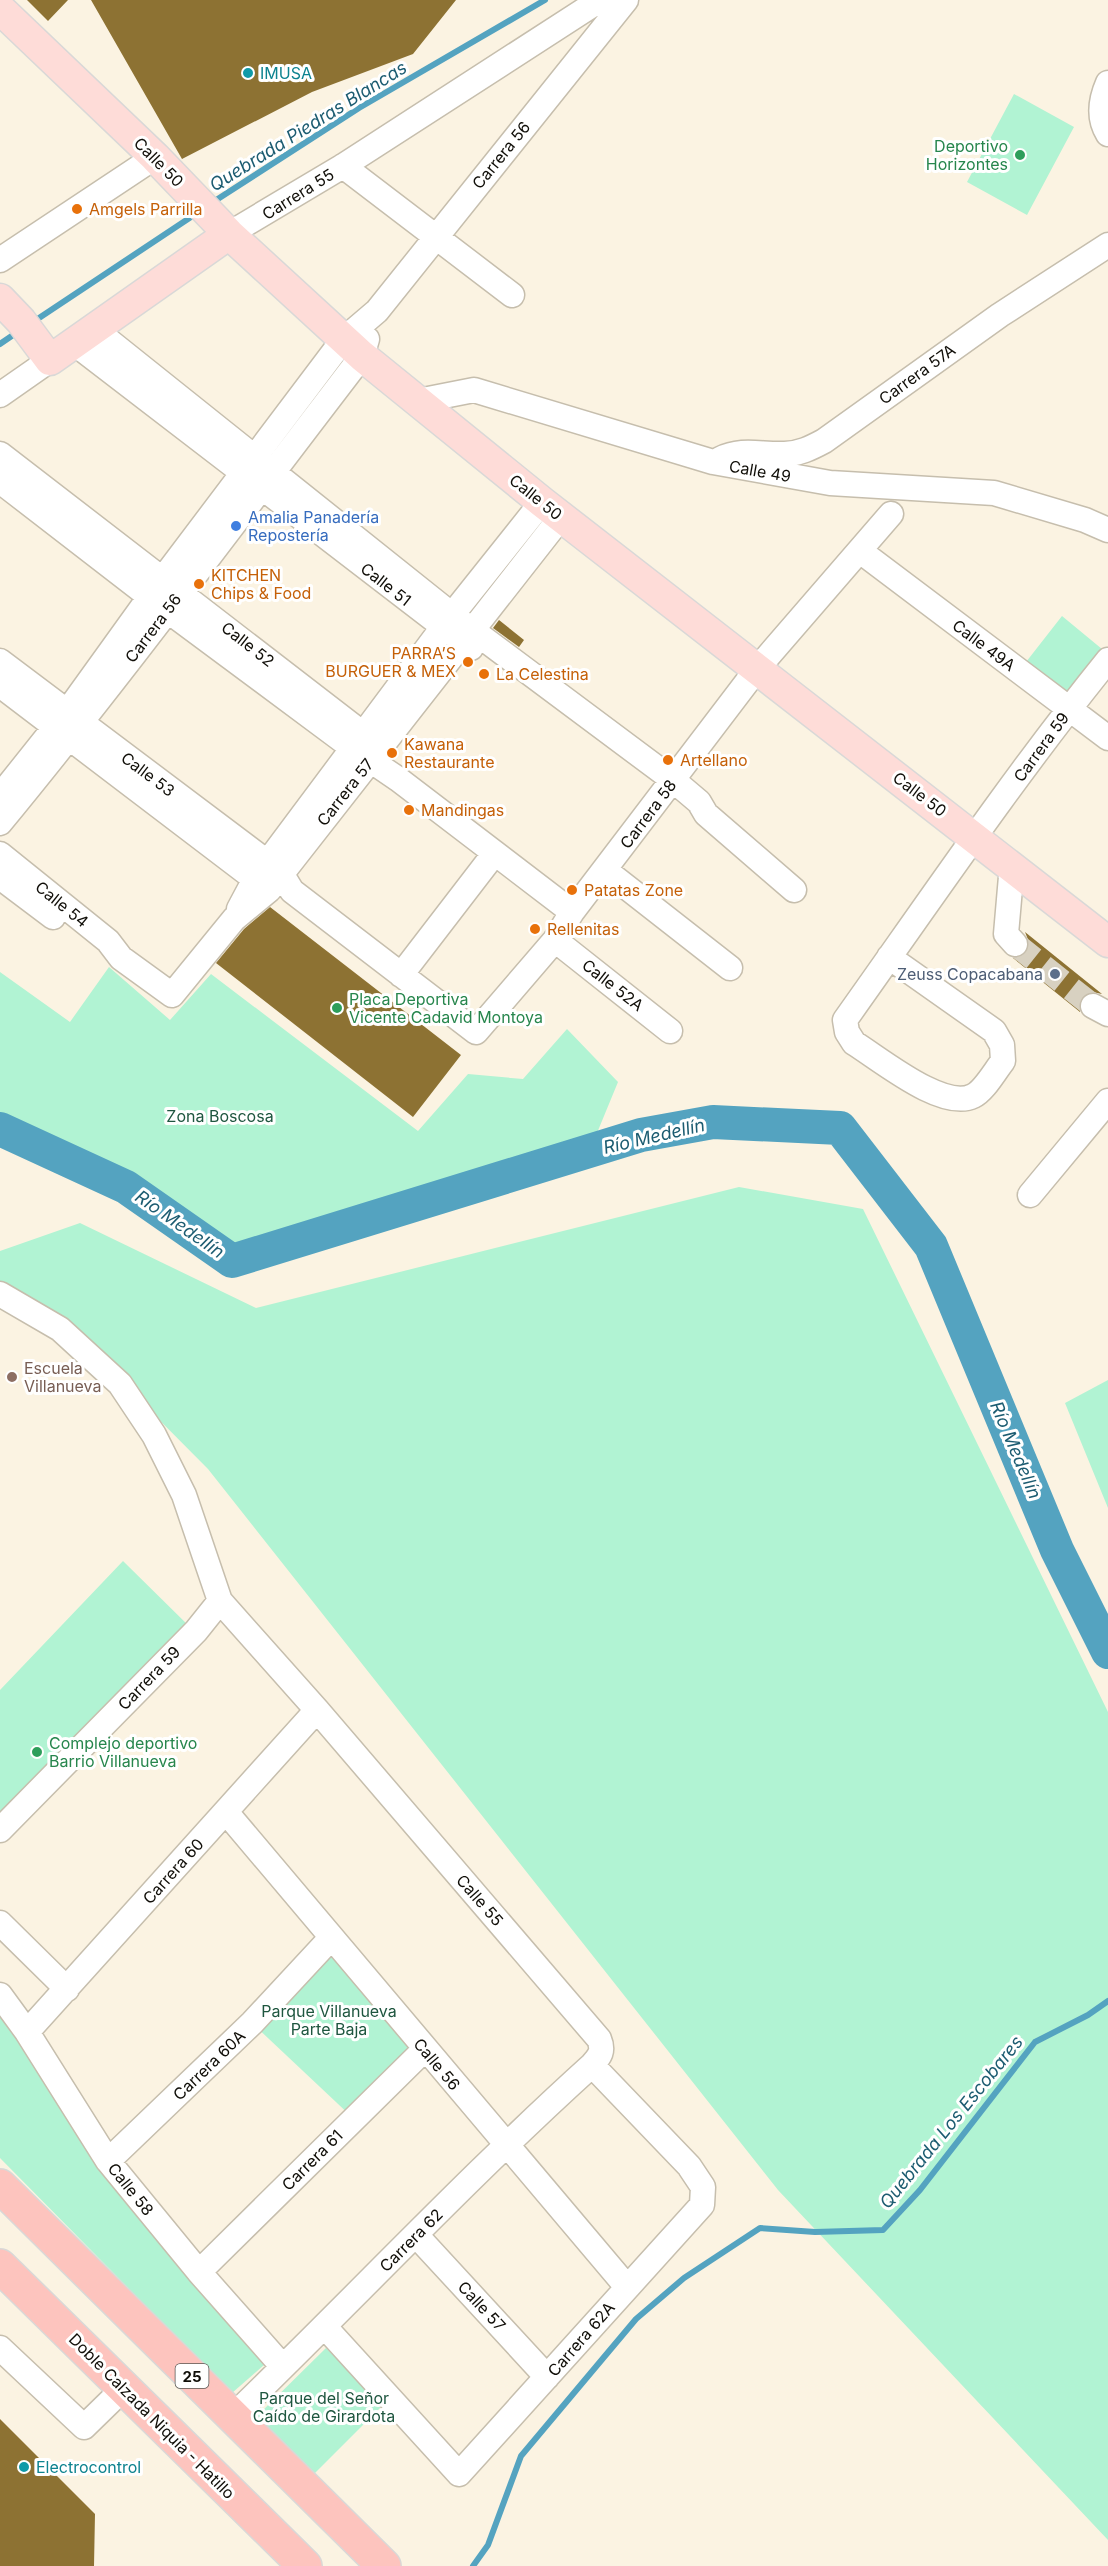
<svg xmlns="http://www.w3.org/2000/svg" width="1108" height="2566" viewBox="0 0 1108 2566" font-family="Inter,sans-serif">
	<rect width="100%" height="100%" fill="#fbf3e2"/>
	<path fill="#b1f3d3" d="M1014,94L1074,127L1027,215L967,182Z
		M1062,616L1108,654L1069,708L1019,671Z
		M109,967L170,1020L211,974L418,1131L468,1074L523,1079L567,1029L618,1082L597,1133L243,1250L0,1124V972L70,1022Z
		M739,1187L863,1209L1108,1712V2540L778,2190L208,1469L67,1327L0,1290V1251L80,1223L256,1308Z
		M1108,1380V1508L1065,1403Z
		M123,1561L193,1630L8,1821L0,1813V1690Z
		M331,1938L425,2049L354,2119L252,2023Z
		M0,2015L272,2358L232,2393L0,2158Z
		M326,2348L383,2405L312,2476L255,2418Z"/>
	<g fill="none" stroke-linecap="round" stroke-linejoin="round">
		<path stroke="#54a3c0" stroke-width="6" d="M210,204L359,108L545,0
			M33,322L197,213
			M0,344L19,331
			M473,2566L488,2545L521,2456L636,2319L684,2278L760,2228L815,2232L883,2230L920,2190L1035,2042L1088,2015L1108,2001"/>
		<path stroke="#54a3c0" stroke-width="34" d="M0,1129L126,1187L232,1261L641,1135L713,1122L840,1128L931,1246L1057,1550L1108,1652"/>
	</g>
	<path fill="#8d7233" d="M27,0H68L48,21Z
		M91,0H456L413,54L312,92L182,159Z
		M499,620L524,640L519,647L493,628Z
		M270,907L461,1055L413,1117L216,963L244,929Z
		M1025,932L1102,994L1093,992L1085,994L1080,1000V1012L1013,958L1024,955L1028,949L1029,942Z
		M0,2419L95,2514L94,2566H0Z"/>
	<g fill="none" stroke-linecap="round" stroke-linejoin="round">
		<path stroke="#d8d1c1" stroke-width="24" stroke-dasharray="24 12" stroke-linecap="butt" d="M1015,944L1093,1006"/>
		<g stroke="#c6bead" stroke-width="27">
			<path id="minor" d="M1108,83C1101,99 1098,118 1108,134
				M343,166L512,295
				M229,234L343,166L600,0
				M0,260L155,157
				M94,329L452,615L673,780L699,802L706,814L794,890
				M74,343L471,648
				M0,395L50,360
				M418,401L474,390L713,462L830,483L994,493L1085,520L1108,530
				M0,454L376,744
				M720,459C742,448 761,455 784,454C799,454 811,448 824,441L1000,315L1108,245
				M0,481L167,610L354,749L398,779L572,912
				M860,551L1108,738
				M0,661L267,862L281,873L292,891L476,1032L555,940L572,912L757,669L891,514
				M0,685L268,889
				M0,796L67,712L162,580L343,340L377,311L626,0
				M0,823C125,671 242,512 362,356L367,339
				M0,854L108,941L121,958L172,995L234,919L269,890L561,517
				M1012,865L1006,934L1015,944
				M606,871L730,968
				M0,877L53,917
				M239,909L255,879L452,615L542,502
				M555,940L670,1031
				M889,957L994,1031L1002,1045L1003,1061C995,1071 984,1091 973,1096C943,1111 880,1059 854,1043L847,1032L845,1020C931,899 1015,775 1108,660
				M401,975L494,854
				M1093,1006L1108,1014
				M1030,1195L1108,1101
				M0,1294L60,1329L120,1384L154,1435L184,1495L220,1601L317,1710L599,2039C604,2051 600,2056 592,2065L689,2166L703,2187L702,2205L459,2474L325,2327
				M226,1812L627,2287
				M0,1830L196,1631L220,1601
				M0,1923L67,1989
				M0,1995L27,2032L108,2161L199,2272L283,2367
				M27,2032L317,1710
				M108,2161L252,2023L331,1938
				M416,2235L547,2377
				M199,2272L425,2049
				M0,2348L84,2427L124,2388
				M233,2416C353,2300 468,2177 592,2065"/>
		</g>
		<g stroke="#d9d8d7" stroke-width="33">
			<path id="major" d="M0,9L155,157L229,234L362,356L542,502L1108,942
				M0,299L21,321L50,360L229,234"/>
		</g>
		<g stroke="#d9d8d7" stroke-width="36">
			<path id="highway" d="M0,2186L384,2566
				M0,2266L305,2566"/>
		</g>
		<use href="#minor" stroke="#fff" stroke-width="24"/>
		<use href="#major" stroke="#fedcd8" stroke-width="30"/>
		<use href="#highway" stroke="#fdc4be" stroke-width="33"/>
	</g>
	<g fill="#0f9aa8" stroke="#fff" stroke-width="2">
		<circle cx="248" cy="73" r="6"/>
		<circle cx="24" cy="2467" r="6"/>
	</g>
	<g fill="#2e9e5b" stroke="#fff" stroke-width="2">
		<circle cx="1020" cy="155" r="6"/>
		<circle cx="337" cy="1008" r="6"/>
		<circle cx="37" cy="1752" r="6"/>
	</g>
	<g fill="#e8710a" stroke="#fff" stroke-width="2">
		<circle cx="77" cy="209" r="6"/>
		<circle cx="199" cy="584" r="6"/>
		<circle cx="468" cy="662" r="6"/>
		<circle cx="484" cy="674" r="6"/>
		<circle cx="392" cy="753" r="6"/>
		<circle cx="668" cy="760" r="6"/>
		<circle cx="409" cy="810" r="6"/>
		<circle cx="572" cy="890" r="6"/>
		<circle cx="535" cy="929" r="6"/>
	</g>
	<circle fill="#3f7fe0" stroke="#fff" stroke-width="2" cx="236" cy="526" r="6"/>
	<circle fill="#5c6f8a" stroke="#fff" stroke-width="2" cx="1055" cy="974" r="6"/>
	<circle fill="#8d6e63" stroke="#fff" stroke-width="2" cx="12" cy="1377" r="6"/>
	<g text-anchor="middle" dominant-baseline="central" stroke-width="6" stroke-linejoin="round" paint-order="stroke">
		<rect fill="#fff" stroke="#585652" stroke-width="1.5" x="175.5" y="2364" width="33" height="24" rx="4.5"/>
		<g font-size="15" font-weight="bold" fill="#100e08">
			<text x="192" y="2376">25</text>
		</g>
		<g font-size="16" fill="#0d838f" stroke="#fff" text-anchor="start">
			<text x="260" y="73">IMUSA</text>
			<text x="36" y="2467">Electrocontrol</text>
		</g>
		<g font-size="16" fill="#27864d" stroke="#fff" text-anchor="start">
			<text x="1008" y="146" text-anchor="end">Deportivo<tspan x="1008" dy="18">Horizontes</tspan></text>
			<text x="349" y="999">Placa Deportiva<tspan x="349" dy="18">Vicente Cadavid Montoya</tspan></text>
			<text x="49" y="1743">Complejo deportivo<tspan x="49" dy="18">Barrio Villanueva</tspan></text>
		</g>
		<g font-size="16" fill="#100e08" stroke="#fff">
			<text transform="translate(501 155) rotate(-51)">Carrera 56</text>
			<text transform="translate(159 162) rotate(45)">Calle 50</text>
			<text transform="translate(298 194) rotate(-32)">Carrera 55</text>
			<text transform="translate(917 374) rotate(-36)">Carrera 57A</text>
			<text transform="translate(760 471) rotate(10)">Calle 49</text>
			<text transform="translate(536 497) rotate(39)">Calle 50</text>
			<text transform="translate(386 584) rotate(38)">Calle 51</text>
			<text transform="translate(153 628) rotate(-53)">Carrera 56</text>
			<text transform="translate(248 644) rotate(38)">Calle 52</text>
			<text transform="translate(984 645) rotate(37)">Calle 49A</text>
			<text transform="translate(1041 747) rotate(-54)">Carrera 59</text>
			<text transform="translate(148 774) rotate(37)">Calle 53</text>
			<text transform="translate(345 792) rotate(-52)">Carrera 57</text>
			<text transform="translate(920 794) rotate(37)">Calle 50</text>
			<text transform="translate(648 814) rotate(-53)">Carrera 58</text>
			<text transform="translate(62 904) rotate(39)">Calle 54</text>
			<text transform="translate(613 985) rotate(38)">Calle 52A</text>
			<text transform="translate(149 1678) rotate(-46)">Carrera 59</text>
			<text transform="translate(173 1871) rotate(-48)">Carrera 60</text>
			<text transform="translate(480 1900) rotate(49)">Calle 55</text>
			<text transform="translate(437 2064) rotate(50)">Calle 56</text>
			<text transform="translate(209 2065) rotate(-44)">Carrera 60A</text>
			<text transform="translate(312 2160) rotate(-45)">Carrera 61</text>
			<text transform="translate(131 2189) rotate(51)">Calle 58</text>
			<text transform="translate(411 2240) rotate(-45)">Carrera 62</text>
			<text transform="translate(482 2306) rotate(47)">Calle 57</text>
			<text transform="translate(581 2339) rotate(-49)">Carrera 62A</text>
			<text transform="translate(152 2416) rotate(45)">Doble Calzada Niquia - Hatillo</text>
		</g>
		<g font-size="16" fill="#c56008" stroke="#fff" text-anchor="start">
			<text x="89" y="209">Amgels Parrilla</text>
			<text x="211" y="575">KITCHEN<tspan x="211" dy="18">Chips &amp; Food</tspan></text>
			<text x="456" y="653" text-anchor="end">PARRA’S<tspan x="456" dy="18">BURGUER &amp; MEX</tspan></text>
			<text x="496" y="674">La Celestina</text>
			<text x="404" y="744">Kawana<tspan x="404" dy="18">Restaurante</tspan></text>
			<text x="680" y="760">Artellano</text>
			<text x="421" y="810">Mandingas</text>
			<text x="584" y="890">Patatas Zone</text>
			<text x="547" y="929">Rellenitas</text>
		</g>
		<g font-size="16" fill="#366cbe" stroke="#fff" text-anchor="start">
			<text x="248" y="517">Amalia Panadería<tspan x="248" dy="18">Repostería</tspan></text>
		</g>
		<g font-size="16" fill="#4e5e75" stroke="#fff" text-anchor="end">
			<text x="1043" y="974">Zeuss Copacabana</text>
		</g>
		<g font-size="16" fill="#1e563f" stroke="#fff">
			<text x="220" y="1116">Zona Boscosa</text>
			<text x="329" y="2011">Parque Villanueva<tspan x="329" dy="18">Parte Baja</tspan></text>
			<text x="324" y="2398">Parque del Señor<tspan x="324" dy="18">Caído de Girardota</tspan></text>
		</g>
		<g font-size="16" fill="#785e54" stroke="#fff" text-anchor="start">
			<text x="24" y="1368">Escuela<tspan x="24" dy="18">Villanueva</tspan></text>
		</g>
		<g font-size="18" font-style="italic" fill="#1c5c71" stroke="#fff">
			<text transform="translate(308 126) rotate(-32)">Quebrada Piedras Blancas</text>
			<text transform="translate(654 1136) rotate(-13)">Río Medellín</text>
			<text transform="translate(180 1224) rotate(35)">Río Medellín</text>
			<text transform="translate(1016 1450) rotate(67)">Río Medellín</text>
			<text transform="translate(951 2122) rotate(-51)">Quebrada Los Escobares</text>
		</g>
	</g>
</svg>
